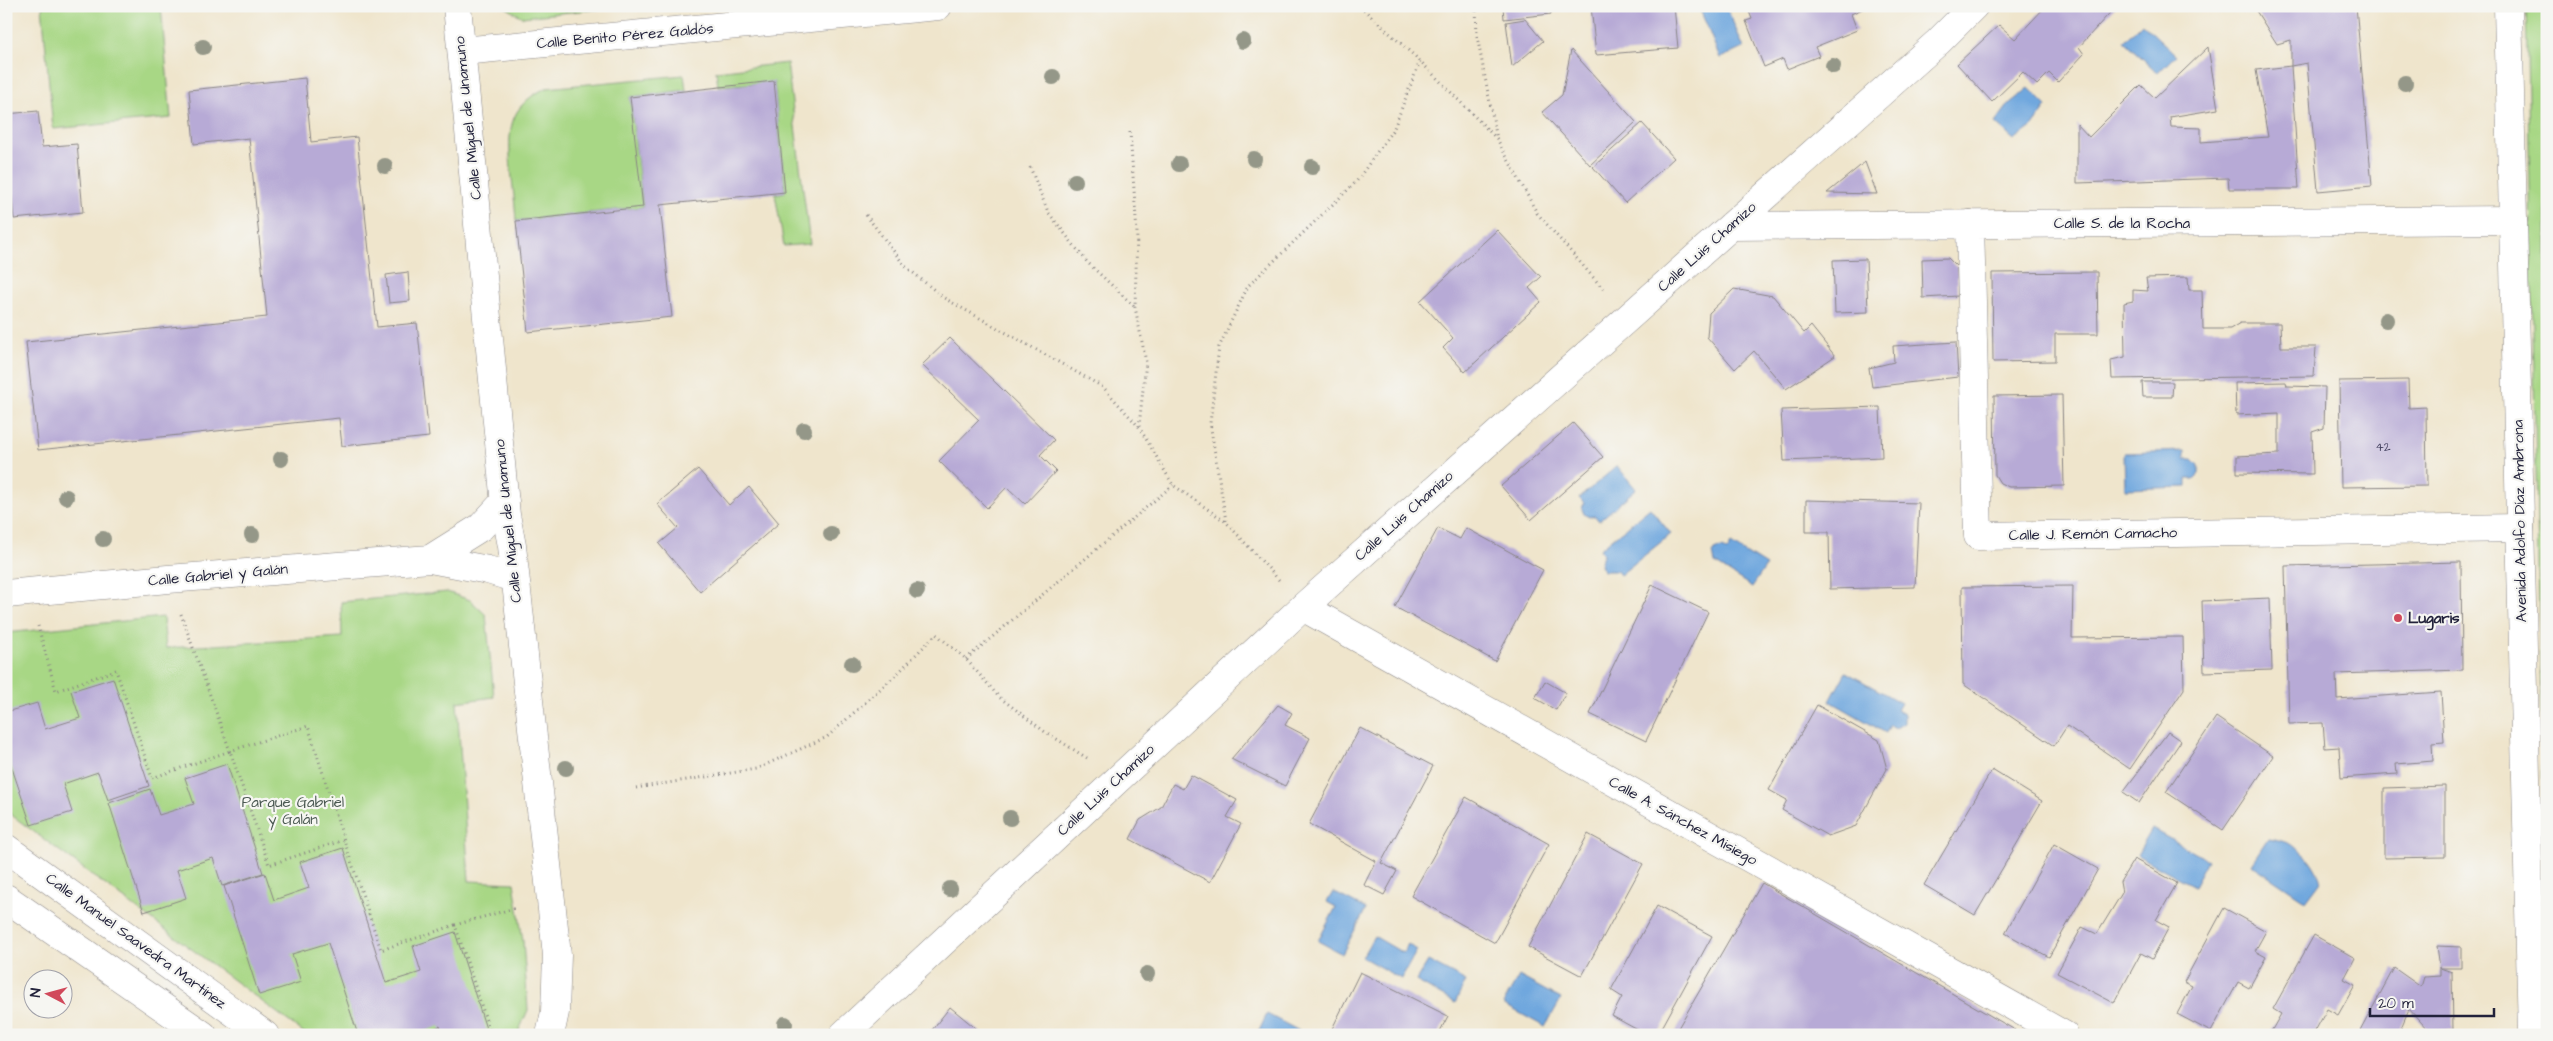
<svg xmlns="http://www.w3.org/2000/svg" width="2553" height="1041" viewBox="0 0 2553 1041" font-family="'Architects Daughter',sans-serif">
	<rect width="100%" height="100%" fill="#f6f6f2"/>
	<filter id="ink" filterUnits="userSpaceOnUse"><feTurbulence type="fractalNoise" baseFrequency=".02" numOctaves="2"/><feDisplacementMap in="SourceGraphic" scale="10" xChannelSelector="R" yChannelSelector="G"/><feConvolveMatrix kernelMatrix="1 2 1 2 8 2 1 2 1" color-interpolation-filters="sRGB"/></filter>
	<filter id="wash" filterUnits="userSpaceOnUse"><feTurbulence type="fractalNoise" baseFrequency=".0096" numOctaves="4" result="noise"/><feDisplacementMap in="SourceGraphic" scale="20" xChannelSelector="R" yChannelSelector="G"/><feGaussianBlur stdDeviation="1.12" result="paint"/><feColorMatrix in="noise" values="0 0 0 0 0 0 0 0 0 0 0 0 0 0 0 0 0 1.4 0 .05"/><feComposite in="paint" operator="in"/></filter>
	<g filter="url(#wash)">
		<rect width="100%" height="100%" fill="#efe5cc"/>
		<path fill="#a8d785" stroke="#657c60" d="M42,6H161L171,118L53,129Z
			M504,6H628L522,17Z
			M2526,6H2547V977Z
			M787,63L810,244L784,246L775,194L785,192L774,82L718,86L716,71Z
			M684,75L686,90L630,97L643,207L516,221C515,204 513,187 511,170C508,131 507,107 546,88Z
			M447,592L470,600L486,615L494,697L457,702L469,881L514,883L523,941L528,1010L517,1035H307L6,811V633L163,617L166,648L342,637L341,602Z"/>
		<path fill="#6fa7de" stroke="#48648c" d="M1726,6L1744,48L1720,58L1699,7Z
			M2142,23L2176,55L2158,73L2124,41Z
			M2029,88L2047,106L2033,126L2014,140L1995,123L2010,103Z
			M2185,451V459H2193L2199,465V474L2194,479H2187V487L2125,489L2124,453Z
			M1617,466L1636,489L1599,521L1595,516L1589,517L1584,514L1582,509L1584,503L1579,498Z
			M1650,508L1671,534L1620,575L1617,571H1604L1600,566L1603,554L1600,549Z
			M1731,544L1766,566L1752,587L1715,563L1713,553L1716,549L1722,548L1727,551Z
			M1846,672L1901,703L1897,710L1904,714V723L1896,728L1890,725L1886,733L1830,701Z
			M2152,829L2208,860L2194,886L2137,855Z
			M2268,838C2296,842 2311,855 2321,881L2306,901L2251,864Z
			M1333,892L1366,909L1342,954L1318,941L1336,907L1327,902Z
			M1374,936L1403,953L1408,944L1417,950L1401,979L1362,957Z
			M1428,961L1466,981L1455,1003L1416,981Z
			M1519,976L1561,999L1545,1027L1503,1004Z
			M1267,1014L1307,1035H1257Z"/>
		<g id="blocks">
			<path fill="#b7aad6" d="M1503,6H1550L1551,14L1504,19Z
				M1591,6H1674L1678,48L1596,55Z
				M1747,6H1869L1851,14L1857,30L1815,47L1819,56L1787,69L1783,59L1764,67L1746,21L1752,19Z
				M2046,6H2116L2079,47L2084,54L2058,82L2049,73L2037,85L2023,72L1992,102L1957,64L1999,25L2015,39Z
				M2253,6H2356L2372,186L2318,191L2307,63L2291,66V40L2277,44Z
				M1525,19L1543,41L1512,67L1506,22Z
				M2208,47L2218,109L2170,117L2171,127L2201,128V142L2268,137L2256,70L2291,66L2299,189H2229L2228,178L2077,183V124L2089,137L2141,85L2155,98Z
				M1571,50L1636,122L1590,165L1542,112L1562,95Z
				M305,78L311,142L357,137L377,327L417,323L429,437L342,446L339,418L38,450L26,342L267,317L249,138L194,144L189,90Z
				M774,81L785,192L660,205L672,317L528,332L516,221L643,207L630,97Z
				M38,111L42,147L77,144L83,212L14,219L6,140V114Z
				M1642,123L1674,158L1625,203L1593,167Z
				M1865,162L1877,194L1827,193Z
				M1497,230L1541,277L1529,288L1541,302L1465,372L1443,348L1453,338L1420,301Z
				M1948,258L1957,267L1958,296L1923,298L1922,259Z
				M1866,259L1868,312L1835,313L1833,260Z
				M408,272L410,301L389,303L386,275Z
				M2097,272L2098,334H2055V361L1993,362L1992,273Z
				M2188,277L2189,290H2202L2203,329H2230L2240,323H2280L2281,347H2316L2314,376L2112,379L2111,360L2125,357L2124,303L2133,301V290L2148,291L2146,278Z
				M1734,289L1773,296L1804,333L1811,326L1835,356L1786,389L1754,351L1735,369L1707,337L1709,313Z
				M950,338L1054,440L1040,455L1056,471L1025,504L1007,487L987,508L939,461L979,420L922,365Z
				M1956,342L1958,377L1872,387L1869,368L1894,362L1893,346Z
				M2408,380L2409,408L2426,407L2427,486L2341,487L2339,381Z
				M2142,382H2173L2172,397H2143Z
				M2286,382L2287,386L2325,387L2324,428L2312,432L2313,474L2237,473V456L2279,454V413L2236,415L2235,383Z
				M2062,395L2064,486L2009,487L2000,483L1995,475L1994,396Z
				M1880,407L1882,457L1784,461L1781,410Z
				M1573,423L1603,457L1531,520L1501,486Z
				M698,469L729,505L749,487L779,523L700,592L659,544L678,528L657,504Z
				M1806,500L1919,503L1915,587L1830,589L1829,532H1806Z
				M1438,528L1460,539L1466,528L1543,570L1495,661L1395,607Z
				M2461,562L2462,670L2336,674L2337,699L2441,692L2444,742L2432,743L2433,761L2396,764L2397,774L2341,778L2339,747L2325,748L2323,723L2289,724L2285,566Z
				M1652,585L1708,612L1646,741L1590,714Z
				M2073,586L2072,638L2183,637L2184,689L2130,769L2067,726L2054,746L1963,684L1962,587Z
				M2270,598L2272,670L2204,672L2202,601Z
				M113,678L149,786L108,800L98,772L63,784L72,812L31,825L6,750V712L37,703L45,729L80,718L71,691Z
				M1545,681L1566,693L1556,710L1535,698Z
				M1278,705L1292,713L1285,725L1310,738L1285,786L1231,759Z
				M1817,705L1879,740L1887,769L1856,826L1828,836L1782,810L1787,800L1769,790Z
				M2216,717L2273,756L2223,830L2166,792Z
				M1360,728L1433,766L1381,863L1397,871L1384,895L1364,885L1376,861L1309,824Z
				M2168,732L2181,741L2139,803L2123,792Z
				M227,764L263,873L222,886L213,858L177,870L186,898L144,912L109,803L150,789L159,815L194,804L185,778Z
				M1992,770L2042,801L1975,915L1924,885Z
				M1191,775L1237,800L1227,817L1241,824L1210,882L1130,839L1140,820L1161,807L1173,784L1183,789Z
				M2445,786V857L2384,858V788Z
				M1466,797L1549,844L1495,943L1411,896Z
				M1588,834L1643,864L1582,976L1528,947Z
				M2054,844L2098,869L2049,957L2005,933Z
				M343,848L386,983L421,972L413,946L455,932L488,1035H443L440,1026L415,1035H358L328,943L292,954L301,982L259,995L224,886L265,873L274,900L309,888L300,862Z
				M2134,859L2177,883L2156,920L2169,927L2152,959L2141,953L2114,1003L2057,973L2082,927L2097,934L2122,893L2120,882Z
				M1762,883L2015,1030L2013,1035H1674Z
				M1657,906L1712,936L1658,1035H1647L1612,1016L1622,997L1611,990Z
				M2224,908L2266,931L2255,951L2266,957L2249,988L2238,982L2211,1032L2177,1014L2192,986L2184,982Z
				M2314,935L2355,958L2344,979L2355,985L2338,1015L2327,1009L2313,1035H2269L2281,1014L2273,1009Z
				M2437,946L2461,947V968H2440Z
				M2394,968L2421,987L2424,977L2440,976V968L2452,972L2453,1030L2429,1031L2409,1009L2398,1035H2358Z
				M1360,972L1448,1016L1438,1035H1329Z
				M950,1007L984,1035H928Z"/>
		</g>
	</g>
	<g filter="url(#ink)">
		<use href="#blocks" fill-opacity="0" stroke="#888484" stroke-width="1"/>
		<g fill="none" stroke-linecap="round" stroke-linejoin="round">
			<g stroke="#888484" stroke-width="29">
				<path id="street" d="M457,6L506,515L512,546L557,955L555,1012L550,1035
					M462,51L938,6
					M1970,224L1978,536L2520,528
					M1731,226L2513,220
					M430,559L481,527L505,501
					M6,594L168,579L430,559L488,570L514,578
					M1303,607L2064,1035
					M843,1035L1303,607L1938,42L1974,6"/>
			</g>
			<g stroke="#888484" stroke-width="29">
				<path id="secondary" d="M6,848L265,1035
					M6,898L203,1035"/>
			</g>
			<g stroke="#888484" stroke-width="29">
				<path id="highway" d="M2508,6L2532,1035"/>
			</g>
			<path stroke="#888484" stroke-width="3" stroke-dasharray="1 4" stroke-linecap="butt" d="M1360,6L1420,61L1497,139L1537,213L1606,292
				M1476,6L1477,36L1497,139
				M1130,132L1137,233L1135,307L1146,362L1139,426
				M1030,167L1048,212L1087,262L1135,307
				M866,215L905,266L944,298L1103,387L1139,427L1173,485L1226,522L1279,580
				M1226,521L1210,423L1219,347L1248,286L1356,182L1394,128L1420,61
				M181,614L230,751L308,726L344,840
				M38,626L56,691L116,670L152,778L230,751L269,865L344,840L381,950L455,925L491,1035
				M966,659L1173,485
				M636,788L756,769L827,737L898,673L936,634L966,659L999,697L1044,731L1087,758
				M455,925L515,908"/>
			<use href="#street" stroke="#fff" stroke-width="28"/>
			<use href="#secondary" stroke="#fff" stroke-width="28"/>
			<use href="#highway" stroke="#fff" stroke-width="28"/>
		</g>
		<g fill="#949788">
			<circle cx="1243" cy="41" r="8"/>
			<circle cx="203" cy="47" r="8"/>
			<circle cx="1833" cy="66" r="8"/>
			<circle cx="1053" cy="77" r="8"/>
			<circle cx="2405" cy="83" r="8"/>
			<circle cx="1254" cy="159" r="8"/>
			<circle cx="1179" cy="164" r="8"/>
			<circle cx="385" cy="166" r="8"/>
			<circle cx="1312" cy="167" r="8"/>
			<circle cx="1075" cy="181" r="8"/>
			<circle cx="2386" cy="320" r="8"/>
			<circle cx="804" cy="430" r="8"/>
			<circle cx="281" cy="459" r="8"/>
			<circle cx="66" cy="497" r="8"/>
			<circle cx="831" cy="534" r="8"/>
			<circle cx="252" cy="535" r="8"/>
			<circle cx="103" cy="539" r="8"/>
			<circle cx="917" cy="591" r="8"/>
			<circle cx="852" cy="664" r="8"/>
			<circle cx="566" cy="768" r="8"/>
			<circle cx="1010" cy="818" r="8"/>
			<circle cx="950" cy="889" r="8"/>
			<circle cx="1147" cy="974" r="8"/>
			<circle cx="785" cy="1024" r="8"/>
		</g>
	</g>
	<circle fill="#d1495b" stroke="#f6f6f2" stroke-width="2" cx="2398" cy="618" r="5"/>
	<g text-anchor="middle" dominant-baseline="central" stroke-width="4.5" stroke-linejoin="round" paint-order="stroke">
		<g font-size="12" fill="#474462">
			<text x="2383" y="447">42</text>
		</g>
		<g font-size="15" fill="#22223b" stroke="#f6f6f2">
			<text transform="translate(625 36) rotate(-5)">Calle Benito Pérez Galdós</text>
			<text transform="translate(468 118) rotate(-96)">Calle Miguel de Unamuno</text>
			<text x="2122" y="223">Calle S. de la Rocha</text>
			<text transform="translate(1707 247) rotate(-42)">Calle Luis Chamizo</text>
			<text transform="translate(1404 516) rotate(-42)">Calle Luis Chamizo</text>
			<text transform="translate(508 521) rotate(-96)">Calle Miguel de Unamuno</text>
			<text transform="translate(2520 521) rotate(-91)">Avenida Adolfo Díaz Ambrona</text>
			<text transform="translate(2093 534) rotate(-1)">Calle J. Remón Camacho</text>
			<text transform="translate(218 575) rotate(-5)">Calle Gabriel y Galán</text>
			<text transform="translate(1106 790) rotate(-43)">Calle Luis Chamizo</text>
			<text transform="translate(1683 821) rotate(29)">Calle A. Sánchez Misiego</text>
			<text transform="translate(136 941) rotate(36)">Calle Manuel Saavedra Martínez</text>
		</g>
		<g font-size="15" font-weight="bold" fill="#22223b" stroke="#f6f6f2" text-anchor="start">
			<text x="2408" y="618">Lugaris</text>
		</g>
		<g font-size="15" fill="#4a5851" stroke="#f6f6f2">
			<text x="293" y="802">Parque Gabriel<tspan x="293" dy="17">y Galán</tspan></text>
		</g>
	</g>
	<rect width="2553" height="1041" fill="none" stroke="#f6f6f2" stroke-width="25"/>
	<g transform="translate(48 994) rotate(276)"><circle r="24" fill="#f6f6f2" stroke="#a1a1a9"/>
	<path d="M0-4L9 19L0 12L-9 19Z" fill="#d1495b"/>
	<text y="-8" font-size="14" font-weight="bold" text-anchor="middle" fill="#22223b">N</text>
	</g>
	<path d="M2370 1008v8h124v-8" fill="none" stroke="#22223b" stroke-width="2.5"/>
	<text x="2378" y="1008" font-size="15" fill="#22223b" stroke="#f6f6f2" stroke-width="4" paint-order="stroke">20 m</text>
</svg>
